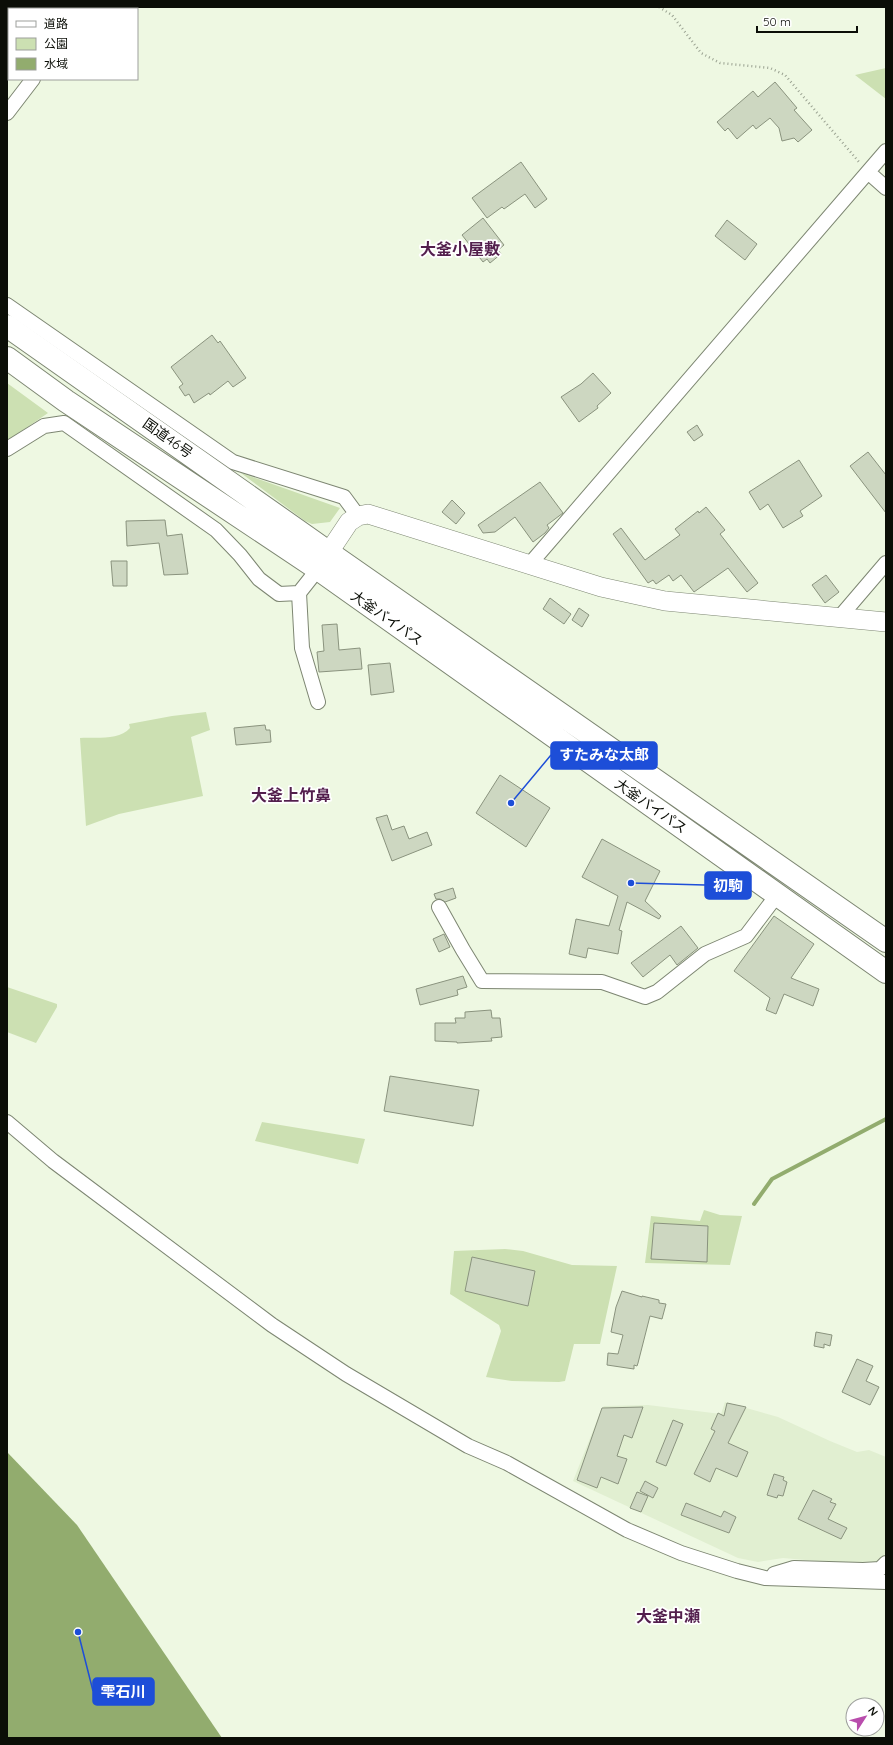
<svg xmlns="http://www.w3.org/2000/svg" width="893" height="1745" viewBox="0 0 893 1745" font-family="Quicksand,'Noto Sans JP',sans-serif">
	<rect width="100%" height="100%" fill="#eef8e2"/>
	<path fill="#e1efd1" d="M725,1402L778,1417L830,1441L857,1452L869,1450L886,1457V1552L884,1556L875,1563L861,1565L783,1558L758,1562L738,1558L573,1481L602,1408L604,1406L648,1405L721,1414Z"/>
	<path fill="#cce0b2" d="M886,68V99L855,75Z
		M7,383L48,413L7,441Z
		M241,473L340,508L330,522L312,524L305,521Z
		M206,712L210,730L191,737L203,796L119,814L86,826L80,738C95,737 119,741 130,728L129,724L172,716Z
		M7,987L57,1004V1007L36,1043L7,1032Z
		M262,1122L365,1139L358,1164L255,1141Z
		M704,1210L720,1215L742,1216L730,1265L645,1263L651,1216L700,1221Z
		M505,1249L523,1251L572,1265L617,1266L600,1344H574L565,1381L559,1382L512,1381L486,1377L501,1331L499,1325L450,1294L454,1251Z"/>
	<path fill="#92ac6e" d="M7,1452L77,1525L222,1738H7Z"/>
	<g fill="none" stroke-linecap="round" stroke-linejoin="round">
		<path stroke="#92ac6e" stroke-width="4" d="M754,1204L772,1179L886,1119"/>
	</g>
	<path fill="#cdd7c1" stroke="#8a937e" d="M775,82L797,108L794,110L812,130L798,142L794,138L782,141L779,128L770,118L756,129L753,125L737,139L728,128L725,131L717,122L753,91L758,97Z
		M521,162L547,199L535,208L525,194L504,209L502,207L487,218L472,198Z
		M483,218L504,245L498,250L501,254L490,263L487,259L483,262L462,235Z
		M727,220L757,244L745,260L715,236Z
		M212,335L218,343L220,341L246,378L233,387L228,381L210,395L209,393L194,403L189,394L185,396L179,387L183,384L171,367Z
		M593,373L611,393L597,406L598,408L579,422L561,397L581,384Z
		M697,425L703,435L694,441L687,432Z
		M868,452L886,475V513L850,466Z
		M799,460L822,496L800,511L803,516L783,528L768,504L760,510L749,492Z
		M540,482L563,513L547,525L549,528L545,533L533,542L515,517L495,532L483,533L478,525Z
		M452,500L465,513L456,524L442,512Z
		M706,507L725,530L720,534L758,583L747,592L728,568L694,592L681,575L673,581L669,575L656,584L653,580L648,583L613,534L621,528L645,560L680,535L675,529L698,511L699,513Z
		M165,520L167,536L182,534L188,574L164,575L159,543L127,546L126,521Z
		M111,561H127V586H113Z
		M826,575L839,592L825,603L812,585Z
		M550,598L571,614L564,624L543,609Z
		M579,608L589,615L582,627L572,620Z
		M337,624L339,650L360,648L362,669L319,672L317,652L324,651L322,625Z
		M390,663L394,692L371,695L368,665Z
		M265,725L266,730H270L271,742L236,745L234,728Z
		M500,775L550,808L526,847L476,813Z
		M387,815L392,830L404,826L409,839L427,832L432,845L392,861L376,818Z
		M602,839L660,871L645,901L661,916L659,919L627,902L619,930L622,931L618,954L588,948L586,958L569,954L576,919L609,926L618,896L582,877Z
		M453,888L456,898L445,902L440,899H436L434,894Z
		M774,916L814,944L791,978L819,989L813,1006L784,994L776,1014L766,1010L770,998L734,971Z
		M681,926L698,948L677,965L670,955L643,977L631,963Z
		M444,934L450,947L439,952L433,939Z
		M463,976L467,987L457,990L458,995L420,1005L416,989Z
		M491,1010L492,1018H500L502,1037L491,1038L492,1041L457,1043V1042L435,1041V1023H456L455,1018H465V1012Z
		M390,1076L479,1090L473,1126L384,1111Z
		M654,1223L708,1226L707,1262L651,1259Z
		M472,1257L535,1271L528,1306L465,1291Z
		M622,1291L642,1297V1296L659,1300V1303L666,1304L662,1319L650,1316L638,1363L637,1366L634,1365V1369L607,1365L608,1353L618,1354L623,1335L611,1332L616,1307Z
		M816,1332L832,1335L830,1346L824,1344V1348L814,1346Z
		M857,1359L873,1366L866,1381L879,1387L870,1405L842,1392Z
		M727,1403L746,1407L728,1443L748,1452L737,1477L716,1468L710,1482L694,1474L715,1431L711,1429L718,1413L724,1416Z
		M643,1407L632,1438L624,1435L617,1456L627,1459L618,1484L601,1477L597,1488L577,1480L602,1408Z
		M673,1420L683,1424L666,1466L656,1462Z
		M774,1474L784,1477L783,1480L787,1482L783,1496L778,1495L777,1498L767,1495Z
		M645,1481L658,1488L653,1498L640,1491Z
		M813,1490L832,1499L830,1502L836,1504L828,1519L847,1528L841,1539L798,1519Z
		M637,1492L648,1496L641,1512L630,1508Z
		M686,1503L721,1517L724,1511L736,1517L729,1533L681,1515Z"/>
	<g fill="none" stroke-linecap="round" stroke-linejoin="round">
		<g stroke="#7d8672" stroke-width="16">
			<path id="street" d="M90,9L92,7
				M7,113L33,79
				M868,172L886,188
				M7,305L233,462L344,497L358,516
				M7,449L44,426L64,423L216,530L240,555L259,579L279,594L299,593L318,569
				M530,564L886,151
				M299,593L302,648L318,702
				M839,618L886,563
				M439,907L463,950L482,981L602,982L645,997L657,992L705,954L746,936L777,895
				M7,1122L53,1161L272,1325L346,1374L468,1446L507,1463L627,1530L681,1553L737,1571L765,1578L886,1582
				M774,1574L794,1568L863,1570L880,1569L886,1563"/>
		</g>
		<g stroke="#7d8672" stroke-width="20">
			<path id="secondary" d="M321,564L349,522L358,516L368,514L601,587L665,601L886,622"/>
		</g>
		<g stroke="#7d8672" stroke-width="24">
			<path id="highway" d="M7,326L328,552L886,941
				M7,358L66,401L318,569L886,972"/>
		</g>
		<path stroke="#9aa291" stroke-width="2.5" stroke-dasharray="1 3" stroke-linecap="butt" d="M659,7L672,15L701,53L720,63L770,68L785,75L859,162"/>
		<use href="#street" stroke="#fff" stroke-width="14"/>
		<use href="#secondary" stroke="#fff" stroke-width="19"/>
		<use href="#highway" stroke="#fff" stroke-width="22"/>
	</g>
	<g text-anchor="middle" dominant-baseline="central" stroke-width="3.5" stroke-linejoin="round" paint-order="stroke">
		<g font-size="14" fill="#0b0e07" stroke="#fff">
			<text transform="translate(168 438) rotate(35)">国道46号</text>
			<text transform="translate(387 618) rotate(35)">大釜バイパス</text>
			<text transform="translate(651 806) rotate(35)">大釜バイパス</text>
		</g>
		<g font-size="16" font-weight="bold" fill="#531f4d" stroke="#fff">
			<text x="460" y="249">大釜小屋敷</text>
			<text x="291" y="795">大釜上竹鼻</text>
			<text x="668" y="1616">大釜中瀬</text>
		</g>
	</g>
	<path fill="none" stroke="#1d4ed8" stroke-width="1.5" d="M511 803L551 755M631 883L705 885M78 1632L93 1691"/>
	<g fill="#1d4ed8" stroke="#fff" stroke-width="1.5">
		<circle cx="511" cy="803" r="4"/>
		<circle cx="631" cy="883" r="4"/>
		<circle cx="78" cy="1632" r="4"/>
	</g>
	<g fill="#1d4ed8" stroke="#1d4ed8" stroke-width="1.5">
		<rect x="551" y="742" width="106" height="27" rx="4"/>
		<rect x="705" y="872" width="46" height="27" rx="4"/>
		<rect x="93" y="1678" width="61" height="27" rx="4"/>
	</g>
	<g font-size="15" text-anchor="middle" font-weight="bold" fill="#fff">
		<text x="604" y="760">すたみな太郎</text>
		<text x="728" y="891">初駒</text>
		<text x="123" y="1697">雫石川</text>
	</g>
	<rect width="893" height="1745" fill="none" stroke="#0b0e07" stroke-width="16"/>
	<rect x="8" y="8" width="130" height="72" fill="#ffffff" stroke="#9d9f9c"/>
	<rect x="16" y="21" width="20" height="6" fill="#ffffff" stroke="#9d9f9c"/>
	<text x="44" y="28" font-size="12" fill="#0b0e07">道路</text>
	<rect x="16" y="38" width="20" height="12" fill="#cce0b2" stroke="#9d9f9c"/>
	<text x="44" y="48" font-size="12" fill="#0b0e07">公園</text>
	<rect x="16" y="58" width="20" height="12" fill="#92ac6e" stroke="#9d9f9c"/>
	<text x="44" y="68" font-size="12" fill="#0b0e07">水域</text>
	<g transform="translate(865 1717) rotate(54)"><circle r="19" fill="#ffffff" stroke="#9d9f9c"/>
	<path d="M0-3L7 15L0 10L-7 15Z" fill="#b94dad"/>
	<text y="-6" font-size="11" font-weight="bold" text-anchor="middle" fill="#0b0e07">N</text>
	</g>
	<path d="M757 26v6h100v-6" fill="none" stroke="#0b0e07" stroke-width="2"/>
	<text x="763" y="26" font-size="12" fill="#0b0e07" stroke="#ffffff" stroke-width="3" paint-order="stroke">50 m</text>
</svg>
